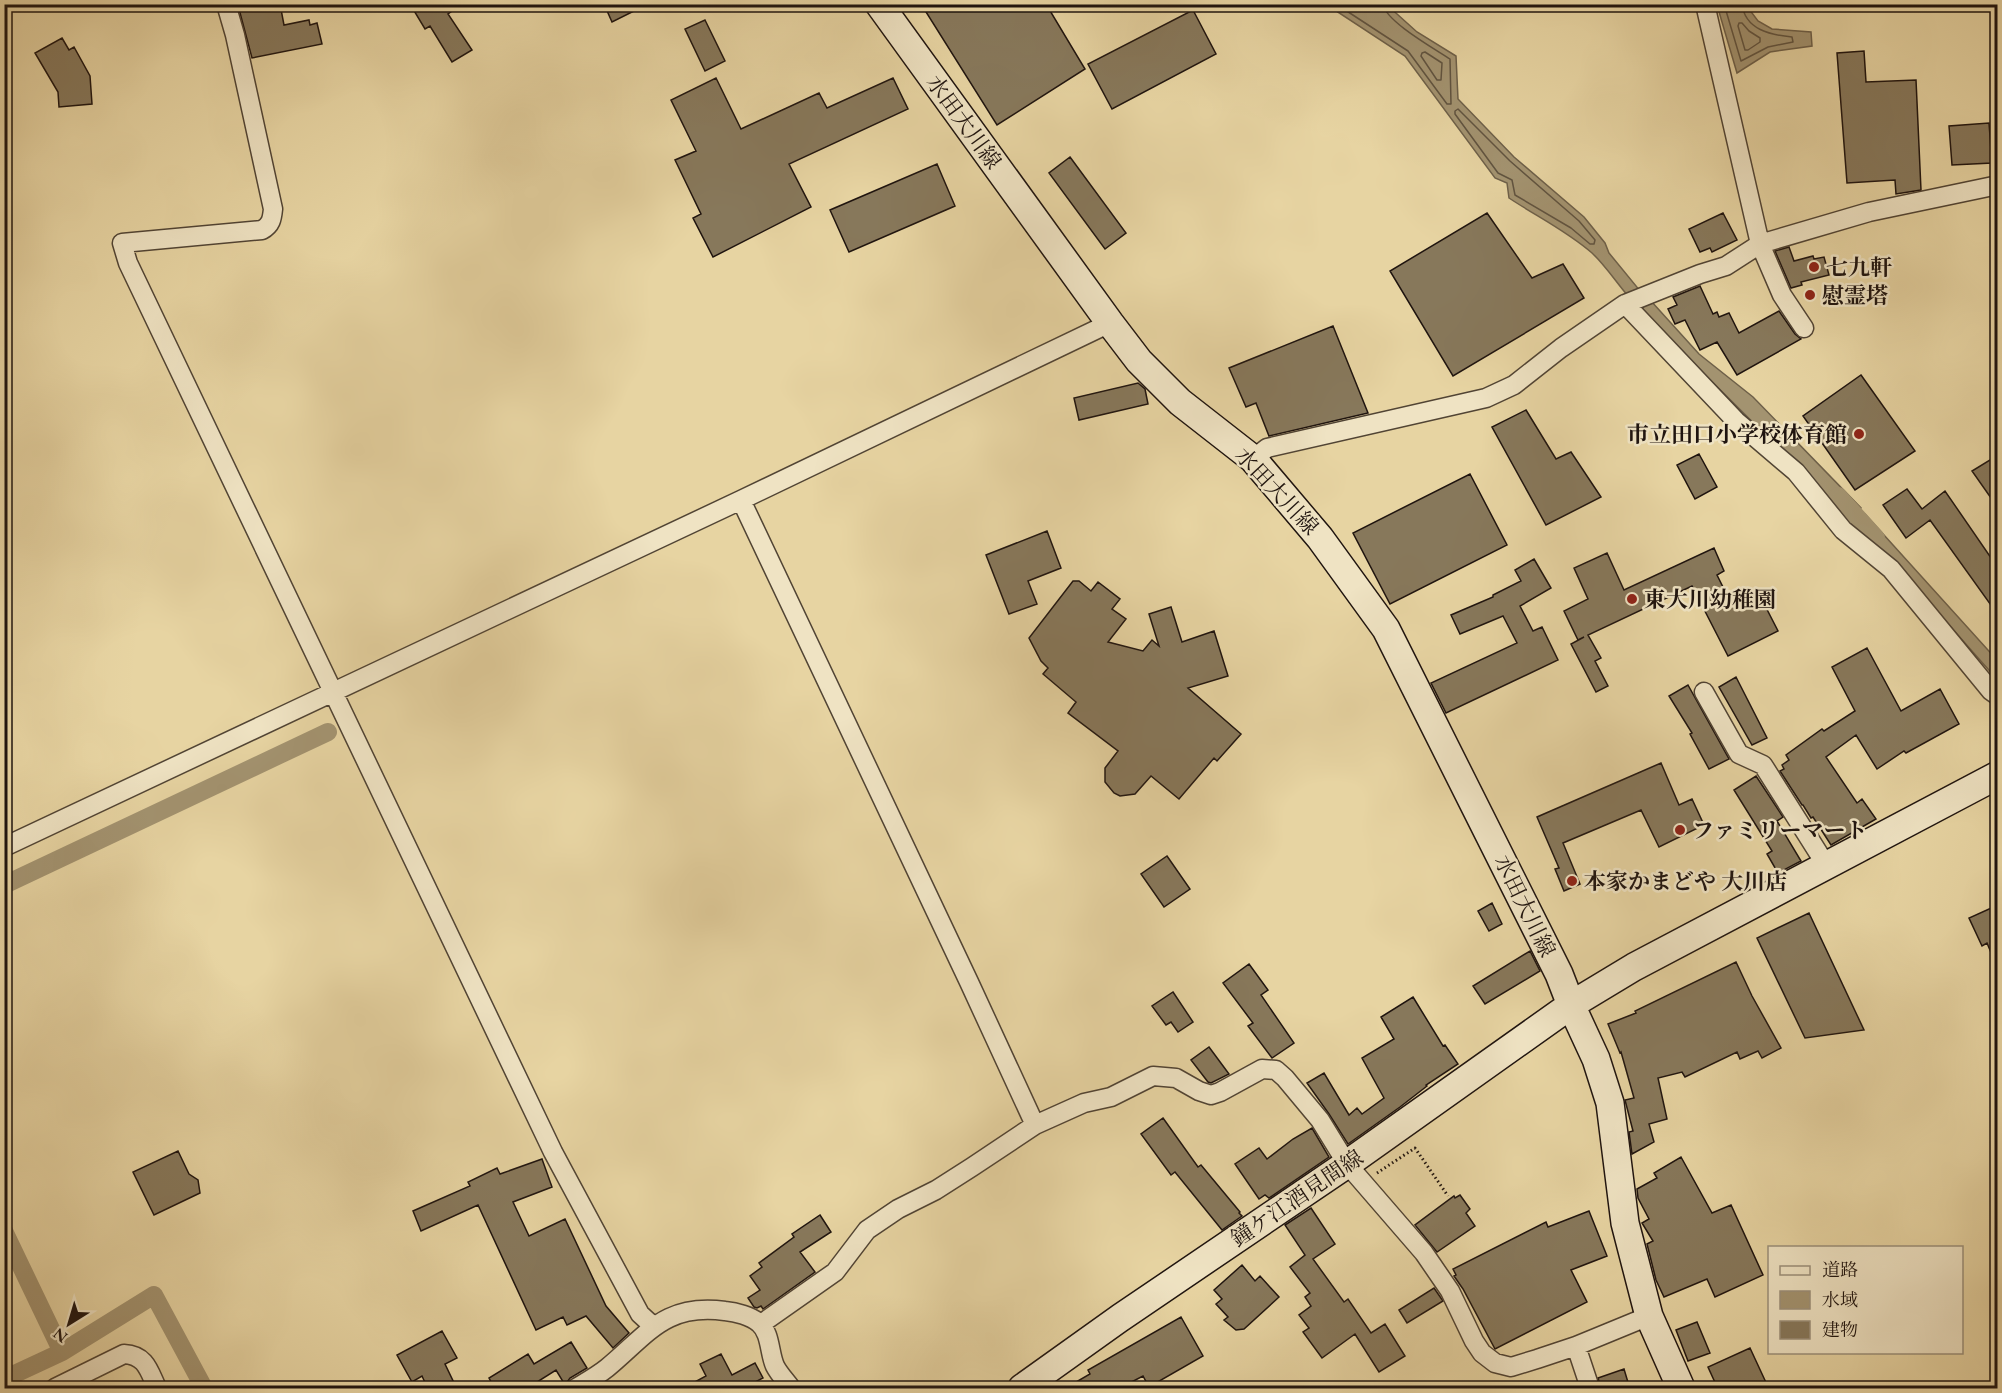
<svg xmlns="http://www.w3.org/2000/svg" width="2002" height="1393" viewBox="0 0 2002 1393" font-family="'EB Garamond','Noto Serif JP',serif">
	<rect width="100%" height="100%" fill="#e7d4a2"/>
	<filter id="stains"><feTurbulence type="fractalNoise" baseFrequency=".00333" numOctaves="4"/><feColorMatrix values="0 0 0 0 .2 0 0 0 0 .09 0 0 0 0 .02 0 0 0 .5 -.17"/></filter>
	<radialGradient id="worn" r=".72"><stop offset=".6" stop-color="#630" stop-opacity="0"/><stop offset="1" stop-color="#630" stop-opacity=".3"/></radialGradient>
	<path fill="#a39370" stroke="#6e6049" stroke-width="1.5" d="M1327,5H1387L1417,32L1456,56L1458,99L1514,157L1584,217L1605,243L1609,253L1641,292L1628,296C1616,282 1605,265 1592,253C1567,231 1536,216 1509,198L1507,183L1495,178L1405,56Z
		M1717,5H1746L1758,21L1772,29L1811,32L1812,46L1770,52L1737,73Z
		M1651,301L1699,354L1753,397L1861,508L1848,517L1642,312L1644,305Z
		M1865,514L1997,660V679C1950,628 1907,572 1854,526Z"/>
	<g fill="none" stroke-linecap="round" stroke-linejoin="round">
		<path stroke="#615440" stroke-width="1.5" d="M1336,4L1408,51L1447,104H1451L1450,59C1435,49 1385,21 1383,4
			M1724,4L1741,61L1768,47L1793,42L1792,37C1771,35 1745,30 1742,4
			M1739,23H1742L1749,31L1760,38V42L1748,50H1745L1738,26Z
			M1425,52L1442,63L1441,80H1437L1421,56L1422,53Z
			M1458,109L1510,161L1579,221L1595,240L1594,244H1590L1571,228L1515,195L1512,180L1498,173L1455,114V111Z"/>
		<path stroke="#a39370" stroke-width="18" d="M1838,496L1876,538
			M4,885L328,732
			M4,1231L62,1352
			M4,1379L62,1352L154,1295L204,1388"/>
	</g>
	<path fill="#87785b" stroke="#1f140f" stroke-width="1.5" d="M250,4H280L284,25L309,20L310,25L317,23L322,44L252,58L239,9L250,6Z
		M410,4H462L448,14L472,50L452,62L430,26L425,29Z
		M604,4H648L612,22Z
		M921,4H1046L1085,69L997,125Z
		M1193,10L1216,54L1112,109L1088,64Z
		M705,20L725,61L705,71L685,29Z
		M62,38L69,50L74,47L90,76L92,104L59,107L58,92L35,53Z
		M1864,51L1866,82L1916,80L1921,190L1896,194L1895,180L1847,183L1837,53Z
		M716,78L741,129L819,93L827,108L893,78L908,109L789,164L811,207L713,257L693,218L701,214L675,160L696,151L671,100Z
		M1989,123L1992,163L1952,165L1949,126Z
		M1070,157L1126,233L1105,249L1049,173Z
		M937,164L955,206L849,252L830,210Z
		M1487,213L1532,278L1563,264L1584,298L1453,376L1390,271Z
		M1723,213L1737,240L1712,252L1710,248L1700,252L1689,229Z
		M1789,247L1794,261L1813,256L1814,259L1824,257L1829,275L1801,282L1802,285L1791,288L1775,251Z
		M1700,286L1713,314L1717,312L1719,317L1729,313L1739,333L1779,311L1795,334L1801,339L1737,375L1717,342L1700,350L1685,320L1675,324L1668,309L1677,305L1673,297Z
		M1333,326L1368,413L1269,436L1256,403L1246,407L1229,368Z
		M1861,375L1915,451L1855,490L1803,416Z
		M1138,383L1145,389L1148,404L1079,420L1074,398Z
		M1526,410L1556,459L1571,452L1601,497L1546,525L1492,427Z
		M1699,454L1717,487L1695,499L1677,465Z
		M1998,455V508L1972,471Z
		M1470,474L1507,545L1390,604L1353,533Z
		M1907,489L1922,509L1945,491L1998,568V615L1930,520L1906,538L1883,505Z
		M1047,531L1061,568L1028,581L1037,604L1009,614L986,555Z
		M1714,548L1724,571L1717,575L1733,607L1759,594L1778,631L1728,656L1692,586L1588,635L1601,658L1595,661L1608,686L1596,692L1571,644L1584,637L1578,640L1564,611L1588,599L1574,568L1607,553L1624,590Z
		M1534,559L1551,588L1520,606L1533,631L1542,627L1558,660L1446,713L1431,683L1517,643L1503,616L1460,634L1451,615L1493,597V595L1521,581L1515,570Z
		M1073,581H1079L1091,591L1098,582L1120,599L1112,609L1126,619L1108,642L1143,651L1152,640L1159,646L1149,614L1171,607L1182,642L1214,631L1228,676L1188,688L1241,734L1217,761L1214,758L1179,799L1151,776L1135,794L1120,796L1114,793L1105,782V768L1118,751L1068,713L1076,702L1043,674L1048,668L1041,661L1029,638Z
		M1867,648L1901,711L1940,689L1959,724L1906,753L1904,751L1877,769L1856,735L1826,757L1857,803L1862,799L1876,819L1831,845L1813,817L1811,818L1803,805H1802L1780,771L1784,769L1782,765L1789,760L1786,755L1822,729L1824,731L1855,711L1832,667Z
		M1736,677L1767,738L1752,745L1719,687Z
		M1688,685L1729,759L1709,769L1690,734L1692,733L1669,696Z
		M1661,763L1679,805L1692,799L1704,825L1659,847L1641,810L1563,843L1580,884L1564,891L1555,869L1559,868L1537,817Z
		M1756,776L1783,817L1777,821L1801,861L1778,873L1767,854L1772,851L1734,790Z
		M1167,856L1190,889L1164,907L1141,874Z
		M1492,903L1502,924L1489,931L1478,911Z
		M1998,905V967H1997L1987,943L1982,946L1969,918Z
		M1809,913L1864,1030L1805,1038L1757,938Z
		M1530,951L1540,971L1485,1004L1473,986Z
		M1736,962L1752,996L1781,1048L1762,1058L1758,1051L1740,1059L1737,1052L1685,1077L1682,1072L1658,1078L1667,1119L1649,1124L1654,1142L1632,1154L1629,1132L1633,1131L1625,1100L1634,1098L1621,1052L1620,1053L1608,1024L1636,1013L1635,1011Z
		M1249,964L1268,990L1261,995L1294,1043L1272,1058L1248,1026L1253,1023L1223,983Z
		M1173,992L1193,1022L1178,1032L1171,1022L1166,1025L1152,1006Z
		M1413,997L1443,1046L1445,1045L1458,1064L1426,1085L1427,1086L1400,1107L1348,1144L1329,1114L1307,1083L1324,1073L1349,1115L1357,1108L1362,1114L1384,1098L1362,1058L1394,1039L1381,1017Z
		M1209,1047L1229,1074L1211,1083L1208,1082L1191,1060Z
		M1163,1118L1198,1167L1201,1165L1240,1212L1239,1213L1242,1216L1222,1230L1175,1172L1171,1175L1141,1134Z
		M1312,1128L1329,1157L1269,1198L1265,1195L1259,1199L1235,1164L1259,1148L1267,1159L1293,1139Z
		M178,1151L189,1174L198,1180L200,1193L154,1215L133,1172Z
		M1681,1157L1712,1213L1731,1205L1763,1275L1715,1297L1707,1279L1664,1297L1656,1280L1647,1244L1653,1241L1642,1223L1649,1219L1638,1198L1637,1189L1657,1178L1654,1173Z
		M542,1159L552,1187L513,1202L529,1236L565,1219L606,1306L629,1333L613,1348L586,1316L567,1325L563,1317L536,1330L478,1205L421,1231L413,1211L470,1186L468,1182L497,1168L500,1174Z
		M1460,1195L1470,1209L1466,1213L1475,1226L1437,1252L1415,1225L1454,1196L1455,1198Z
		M1311,1208L1335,1244L1313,1259L1344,1302L1348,1299L1371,1333L1385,1324L1405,1356L1379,1372L1355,1334L1322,1358L1303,1332L1309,1328L1299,1315L1311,1306L1305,1297L1310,1293L1290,1267L1305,1255L1285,1225Z
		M1589,1211L1607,1256L1571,1270L1587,1302L1495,1349L1463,1289L1454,1276L1456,1275L1453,1269L1546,1222L1548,1227Z
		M820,1215L831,1232L800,1252L815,1272L763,1309L761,1306L757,1308L754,1307L748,1298L760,1290L750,1276L762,1267L759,1263L794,1237L792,1234Z
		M1242,1265L1255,1281L1260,1276L1279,1297L1244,1329L1236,1330L1224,1320L1228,1317L1216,1304L1222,1299L1214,1290Z
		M1434,1288L1443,1301L1407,1323L1399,1310Z
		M1181,1317L1203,1356L1149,1387L1143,1376L1118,1389H1064L1090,1374L1088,1370Z
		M1697,1322L1710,1353L1688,1361L1676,1330Z
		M442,1331L457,1358L445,1364L457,1389H428L422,1376L412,1382L397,1355Z
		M571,1342L587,1368L570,1378L565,1385L556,1370L526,1389H495L489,1378L528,1354L534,1364Z
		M1750,1348L1769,1389H1718L1708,1367Z
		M721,1354L732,1375L755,1363L763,1378L742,1389H682L706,1376L700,1364Z
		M1624,1369L1630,1389H1601L1598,1378Z"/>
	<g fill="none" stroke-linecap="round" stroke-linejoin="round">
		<g stroke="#514434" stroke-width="21">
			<path id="street" d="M226,4L235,35L273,209C272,219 271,225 262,230L122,243L128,263L553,1152L640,1314L653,1326
				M1705,4L1760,244L1782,295L1804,328
				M1625,304L1736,421L1796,472L1843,530L1891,569L1991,691L1998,696
				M1253,459L1267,448L1486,398L1514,385L1561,348L1625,304L1700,274L1726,266L1760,244L1869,212L1998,185
				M741,500L969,982L1035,1125
				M1704,692L1739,754L1763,765L1826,865
				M4,847L741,500L1110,323
				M761,1324L835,1272L867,1230L898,1209L936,1190L972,1167L1035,1125L1084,1103L1111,1097L1153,1076L1176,1078L1199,1091L1211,1095L1220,1092L1262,1069L1276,1070L1285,1078L1320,1120L1347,1164L1424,1253L1450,1291L1474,1341L1482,1353L1495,1363L1511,1367L1537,1359L1576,1346L1649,1316
				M1576,1346L1590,1388
				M55,1388L124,1354C146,1355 149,1371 157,1388
				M576,1388C586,1382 597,1376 607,1368C648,1334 665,1303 725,1311C736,1312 751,1316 759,1323C771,1333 769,1353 775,1366C779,1374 786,1381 791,1388"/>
		</g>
		<g stroke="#1f140f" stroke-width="30">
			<path id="secondary" d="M879,4L1110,323L1139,361L1180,402L1253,459L1320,538L1386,629L1559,974L1571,1005L1596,1059L1610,1103L1625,1223L1649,1316L1681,1388
				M1022,1388L1120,1318L1347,1164L1571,1005L1634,967L1998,775"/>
		</g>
		<path stroke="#1f140f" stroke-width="3" stroke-dasharray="1.5 3" stroke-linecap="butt" d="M1377,1173L1415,1148L1448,1196"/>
		<use href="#street" stroke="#efe3c3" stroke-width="18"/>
		<use href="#secondary" stroke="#efe3c3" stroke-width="27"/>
	</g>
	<g fill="#8f2418" stroke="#efe3c3" stroke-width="2">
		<circle cx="1814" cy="267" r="6"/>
		<circle cx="1810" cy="295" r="6"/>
		<circle cx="1859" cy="434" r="6"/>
		<circle cx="1632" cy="599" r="6"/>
		<circle cx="1680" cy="830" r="6"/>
		<circle cx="1572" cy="881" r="6"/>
	</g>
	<g text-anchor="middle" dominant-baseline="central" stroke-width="5" stroke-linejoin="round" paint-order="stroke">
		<g font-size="22" fill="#1f140f" stroke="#efe3c3">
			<text transform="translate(964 122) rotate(54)">水田大川線</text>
			<text transform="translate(1277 491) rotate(47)">水田大川線</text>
			<text transform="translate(1525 906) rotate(64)">水田大川線</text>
			<text transform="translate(1297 1198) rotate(-34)">鐘ケ江酒見間線</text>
		</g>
		<g font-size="22" font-weight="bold" fill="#1f140f" stroke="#efe3c3" text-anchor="start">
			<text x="1826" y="267">七九軒</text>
			<text x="1822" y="295">慰霊塔</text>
			<text x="1847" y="434" text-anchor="end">市立田口小学校体育館</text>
			<text x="1644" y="599">東大川幼稚園</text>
			<text x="1692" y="830">ファミリーマート</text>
			<text x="1584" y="881">本家かまどや 大川店</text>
		</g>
	</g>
	<rect width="2002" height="1393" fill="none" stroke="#e7d4a2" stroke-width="24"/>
	<rect x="6" y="6" width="1990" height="1381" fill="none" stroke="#1f140f" stroke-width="3"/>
	<rect x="12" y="12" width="1978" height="1369" fill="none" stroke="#1f140f" stroke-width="1.5"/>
	<rect x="1768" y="1246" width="195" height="108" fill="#efe3c3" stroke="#9c907b" stroke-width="1.5"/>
	<rect x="1780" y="1266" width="30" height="9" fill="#efe3c3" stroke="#9c907b" stroke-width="1.5"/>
	<text x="1822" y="1276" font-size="18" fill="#1f140f">道路</text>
	<rect x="1780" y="1291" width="30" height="18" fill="#a39370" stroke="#9c907b" stroke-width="1.5"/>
	<text x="1822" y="1306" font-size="18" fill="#1f140f">水域</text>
	<rect x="1780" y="1321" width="30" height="18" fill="#87785b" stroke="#9c907b" stroke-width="1.5"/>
	<text x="1822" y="1336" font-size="18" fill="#1f140f">建物</text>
	<g transform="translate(69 1324) rotate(217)" stroke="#efe3c3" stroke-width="4.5" paint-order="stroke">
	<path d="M0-4.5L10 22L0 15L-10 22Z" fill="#1f140f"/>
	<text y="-9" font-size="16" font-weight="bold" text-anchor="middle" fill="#1f140f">N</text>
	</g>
	<rect width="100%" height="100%" filter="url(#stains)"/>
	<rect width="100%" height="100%" fill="url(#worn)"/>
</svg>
